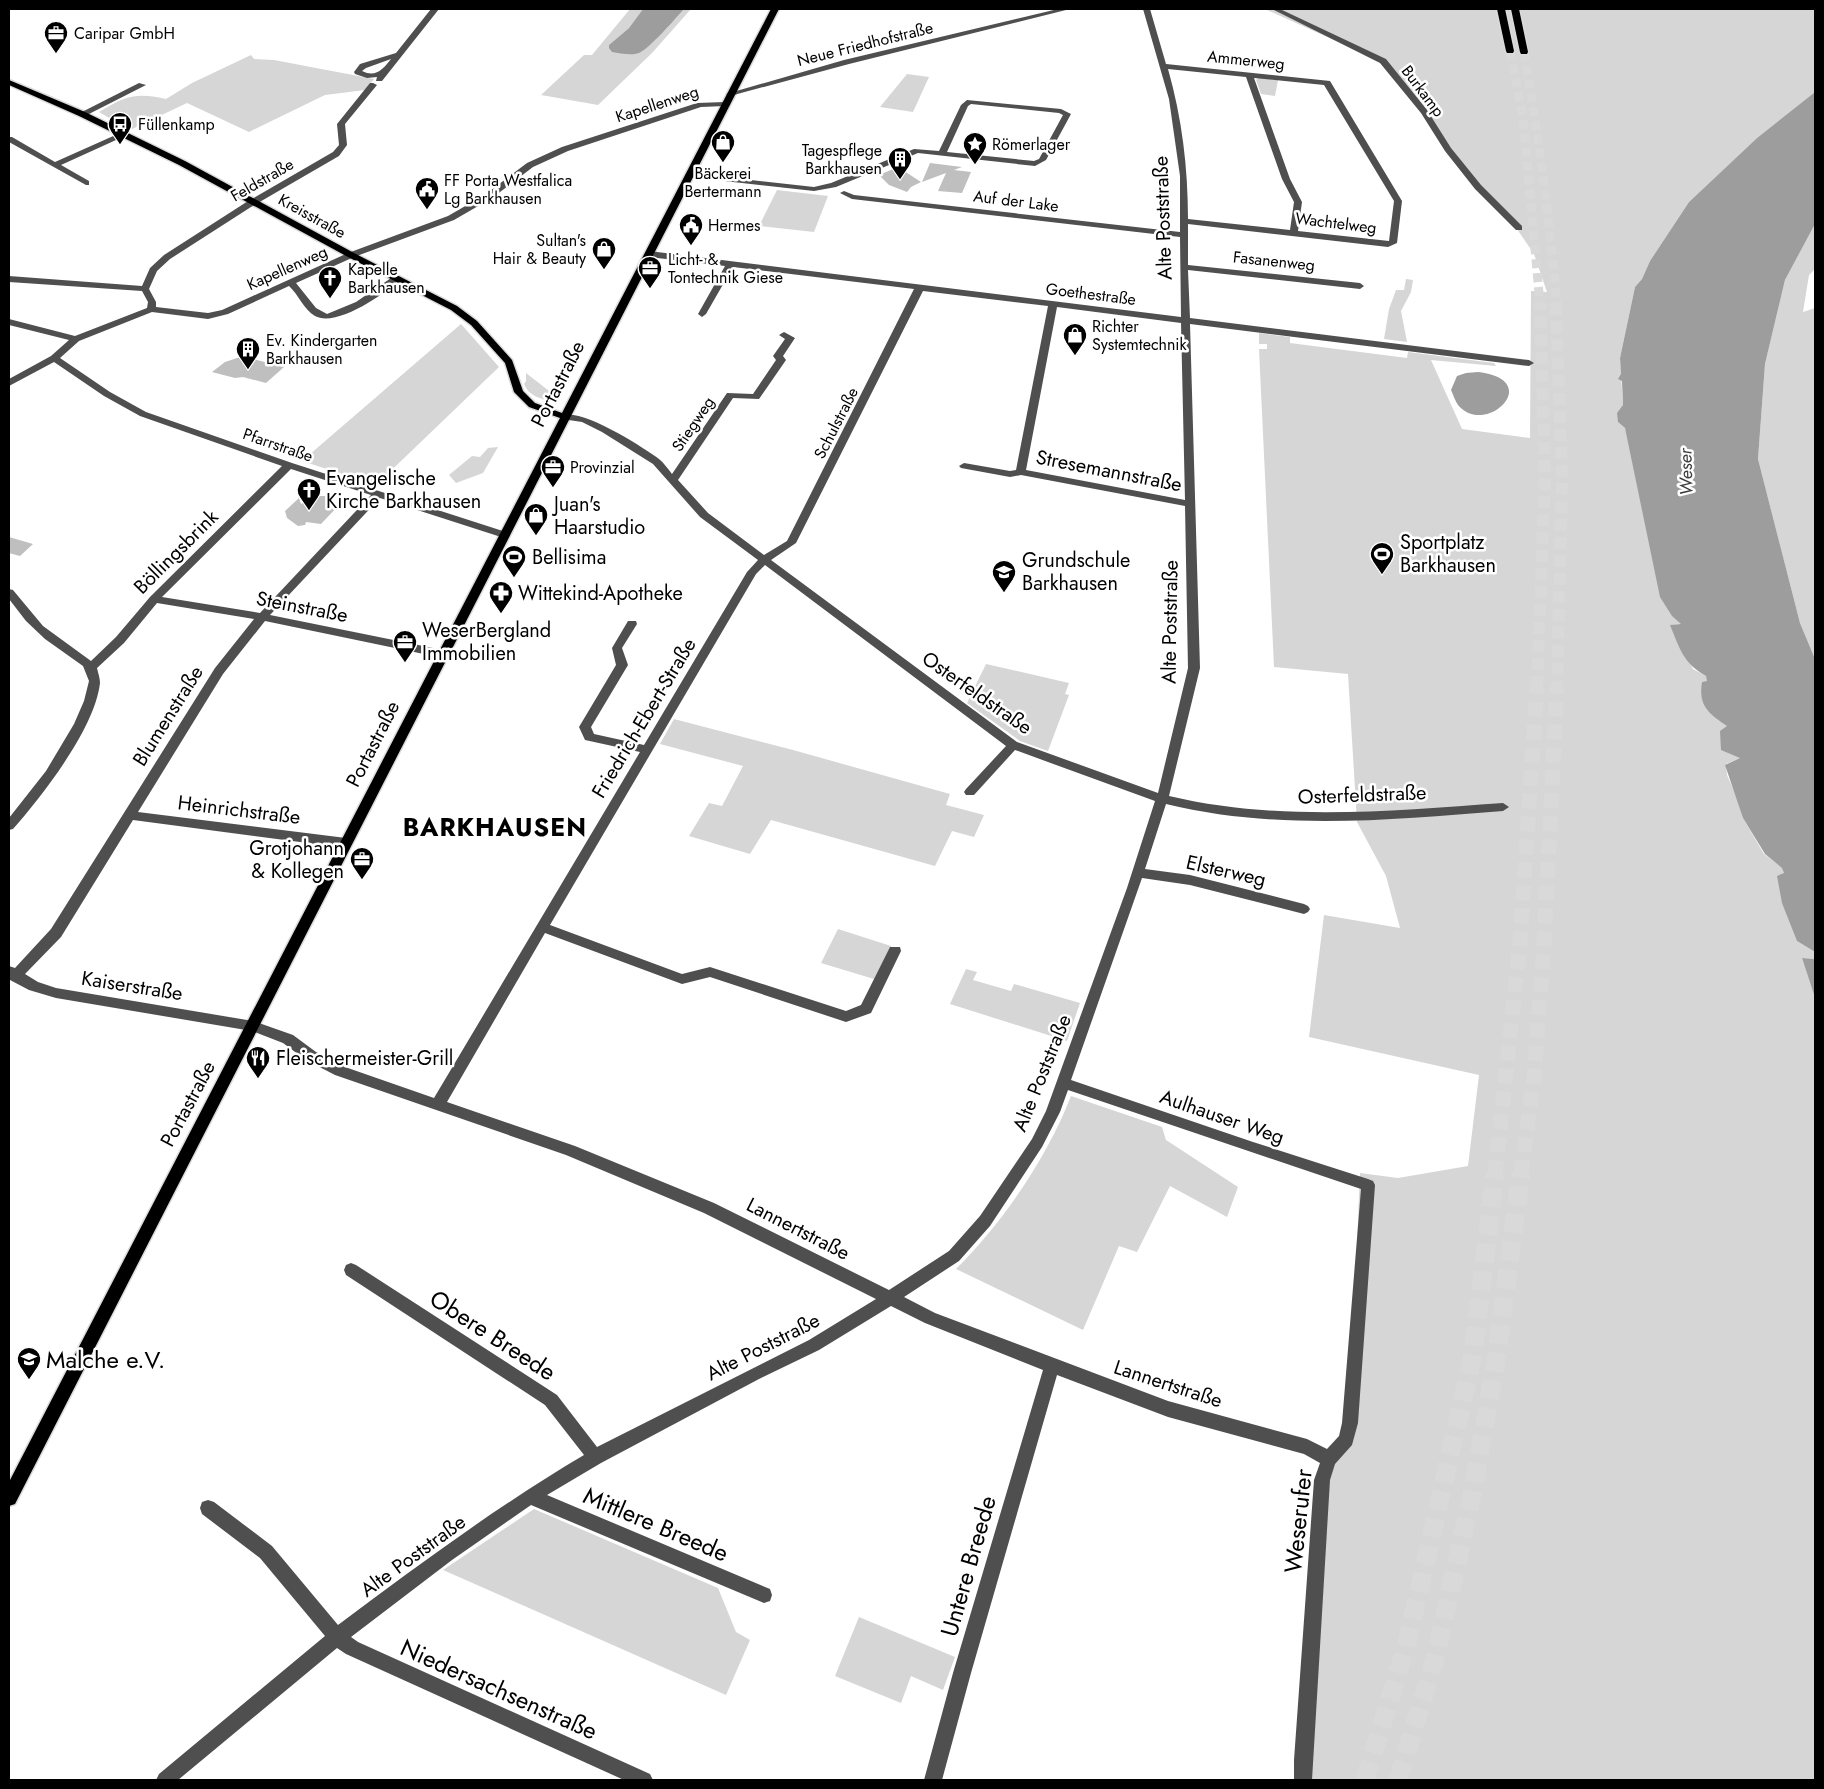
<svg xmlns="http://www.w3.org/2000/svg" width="1824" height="1789" viewBox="0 0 1824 1789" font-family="Jost,sans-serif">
	<rect width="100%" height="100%" fill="#fff"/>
	<path fill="#d6d6d6" d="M630,9H643L629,28L609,45L641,52L667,28L684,9H691L652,53L598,105L541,95L584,55H592Z
		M1265,9H1815V92L1757,138L1689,202L1650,261L1642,279L1635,287L1620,358L1623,405L1618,422L1625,428L1683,624L1671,625L1693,669L1706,676L1740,758L1726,764L1727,775L1739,802L1743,818L1764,854L1783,868L1797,941L1815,952V959L1802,958L1815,998V1780H1306L1304,1768L1325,1460L1349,1433L1360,1173L1398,1178L1468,1166L1479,1075L1309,1037L1324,915L1400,928L1386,876L1357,822L1348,674L1274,667L1259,349H1267V344H1259V333L1290,337V343L1407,358L1408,352L1494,363L1496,366L1431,360L1462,429L1530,438L1531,291L1547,292L1534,254L1517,229L1476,188L1385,63Z
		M251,55L254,59L274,60L374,79L365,90L325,95L249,132L187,103L130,130L99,112C125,96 136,92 166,99L192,83Z
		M907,74L929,77L913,112L880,107Z
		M1259,78L1278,80L1275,96L1261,94L1256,80Z
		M777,190L828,196L814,232L759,226Z
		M1815,224V269L1809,275L1803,312L1815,308V659L1800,623L1758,459L1765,364L1785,280Z
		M1406,279L1413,280L1411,292L1401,311L1407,342L1384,339L1389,309L1396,290H1404Z
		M461,324L499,367L376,485L302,461Z
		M526,373L553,394L547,400C537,398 528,394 524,384L526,381Z
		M498,447L483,473L456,483L449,475L472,456L480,457L488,448Z
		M986,664L1069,683L1065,694L1069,695L1048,751L1020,741L967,703Z
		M674,719L793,750L950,794L946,805L984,815L974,837L952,831L935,866L771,820L750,854L689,836L709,803L722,806L743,766L660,744Z
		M838,929L891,946L874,979L821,963Z
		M966,969L977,972L973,980L1011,991L1014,984L1080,1003L1067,1041L950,1004Z
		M1071,1096L1162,1127L1166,1140L1238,1187L1227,1217L1170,1186L1137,1252L1119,1246L1083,1330L956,1269C1003,1222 1047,1158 1071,1096Z
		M534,1509L718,1588L736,1632L750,1640L726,1695L443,1570Z
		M859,1617L955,1657L943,1690L911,1676L901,1703L835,1676Z"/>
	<path fill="#9d9d9d" d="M643,9H684C677,17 648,50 639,53C631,56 620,53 612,52L609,48V45L629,28Z
		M1815,92V224L1785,280L1765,364L1758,459L1800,623L1815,659V952L1797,941L1782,903L1777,876L1784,873L1782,868L1765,854L1743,818L1725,765L1740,758L1721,750L1720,731L1727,726C1709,714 1698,706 1702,682L1707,681L1706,676C1683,663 1680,649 1670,625L1681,624L1672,616L1660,597L1625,428L1618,422L1617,413L1623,405L1622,381L1618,379L1621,374L1620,358L1635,287L1642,279L1650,261L1689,202L1757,138Z
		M1478,372C1546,380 1485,438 1458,405C1455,401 1453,394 1451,390L1457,376L1466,373Z
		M1802,958L1815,959V998Z"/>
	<path fill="#bfbfbf" d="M930,163L962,167L954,170L971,172L962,193L938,191L946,173L922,182Z
		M898,167L921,182L911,187L907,192L889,185L879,175Z
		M240,357L249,358L284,367L266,383L243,377L235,378L212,372L225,362Z
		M316,496H327L335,504L339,505L321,524L306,522L305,525L298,526L287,518L285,511L299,498L301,504Z
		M9,537L33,544L20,556L9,553Z"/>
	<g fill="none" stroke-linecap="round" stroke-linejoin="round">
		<path stroke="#d9d9d9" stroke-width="9" stroke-dasharray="9 5" stroke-linecap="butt" d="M1510,51L1523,117L1540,304
			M1524,52C1539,136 1549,219 1557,304"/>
		<path stroke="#d9d9d9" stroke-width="12" stroke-dasharray="12 6" stroke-linecap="butt" d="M1556,303L1562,479L1557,688
			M1537,688L1545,475L1540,303"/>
		<path stroke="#d9d9d9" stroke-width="15" stroke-dasharray="15 8" stroke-linecap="butt" d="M1495,1175L1520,942L1537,687
			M1521,1175L1534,1077L1544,943L1557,687"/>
		<path stroke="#d9d9d9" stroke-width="19" stroke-dasharray="19 9" stroke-linecap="butt" d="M1365,1780L1406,1647L1473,1355L1495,1173
			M1398,1780L1435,1659L1472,1495L1496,1361L1521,1173"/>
		<g stroke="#dbdbdb" stroke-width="3">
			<path id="major" d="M771,9H779L15,1504L9,1506V1482L560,418L529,407L514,392L505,363L471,325L451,310L348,257L179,165L79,116L9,85V80L85,112L185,161L354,253L457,306L477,321L512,360L523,391L535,403L562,413Z"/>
		</g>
		<g stroke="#dbdbdb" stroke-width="3">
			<path id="highway" d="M1497,9H1505L1514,51L1513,53H1507L1506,51Z
				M1511,9H1519L1528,52L1527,54H1521L1520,52Z"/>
		</g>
		<path fill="#4f4f4f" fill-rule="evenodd" d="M431,9H439L382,81H376L377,77L367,78L355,74L354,72L360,64L396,53ZM391,59C383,69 376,78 362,71L366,68Z
			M1058,9H1070L849,64L730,96L726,94L844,60Z
			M1143,9H1150L1166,64L1330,81L1402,201L1397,243L1388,247L1188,224V265L1360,283L1364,286L1360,289L1188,270L1190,318L1529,360L1534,363L1529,366L1190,324L1200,668L1169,796C1279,822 1391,811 1503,803L1509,807L1503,811C1390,820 1277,831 1166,804L1145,869L1190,875L1304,904L1308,906L1310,909L1308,912L1304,914L1190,885L1142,878L1071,1080L1253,1142L1368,1179L1373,1181L1375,1185L1358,1423L1352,1445L1335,1464L1330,1480L1312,1780H1294V1760L1314,1480L1320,1463L1304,1454L1168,1417L1057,1375L971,1673L942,1780H924L953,1673L1043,1370L925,1323L891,1306L819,1350L759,1379L601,1463L547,1495L770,1589L772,1595L770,1601L764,1603L531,1505L452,1560L351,1637L358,1642L650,1774L653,1780H624L346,1654L337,1648L178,1780H156L159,1774L325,1636L260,1558L202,1514L200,1508L202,1502L208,1500L214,1502L272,1546L338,1625C418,1565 498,1506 584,1455L545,1405L346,1275L344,1270L346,1265L351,1263L356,1265L557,1395L597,1447L809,1340L876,1299L704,1213L566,1155L335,1075L306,1060L283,1043L252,1031L56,998L29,990L10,980L9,966L15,968L51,929L215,668L254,619L157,603L124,643L97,668C98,673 100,678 100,683C95,728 43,795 13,829L9,830V818L46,771L74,724L84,701L89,681L83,666L45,639L26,621L9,599V589L13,590L43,626L91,661L116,637L150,597L282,466L140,416L104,396L54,362L9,386V379L51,356L69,340L9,325V319L75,336L147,308L148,302L142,291L9,282V276L142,286L150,268L164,255L245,203L333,152L339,145L337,124L370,83H373L377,85L345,124L347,145L339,156L251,207L170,259L157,271L149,289L156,302V307L208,313L222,310L348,253L448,216L486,194L527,163L562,147L697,103L725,102L729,104L725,106L701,107L568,151L533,167L492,198L454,220L354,257L296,283L316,308L327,314L356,302L394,276L401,278C387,293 336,328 315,316C305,311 298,294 289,286L228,314L208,319L152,312L79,341L60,358L110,392L146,412L292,463L509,533L510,535L509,537H501L380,498L270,615L443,650L447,651L449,654L447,657L443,658L265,621L223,674L138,812L346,838L350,840L352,843L350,846L346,848L133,820L61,937L25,974L38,982L56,988L253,1021L293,1035L316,1052L345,1067L434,1098L640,752L585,740L579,727L616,665L612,648L628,621H636L637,624L622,648L628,665L591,727L594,734L644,745L747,572L758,560L700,517L653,464L602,432L582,422L562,419L560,417C576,404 644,448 659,459C664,463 668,469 672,474L727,393L753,394L776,360L773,356L785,339L779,335L784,332L795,338L783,356L786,360L759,399L733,398L678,480L708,513L764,555L787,541L914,289L733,267L706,314L702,317L698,314L725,266L649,257L645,254L649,251L1181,317L1180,237L852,199L840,193L844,191L854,195L1180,232V176L1169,99ZM1168,69L1246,77L1282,179L1294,202L1290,230L1188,219C1188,168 1182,118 1168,69ZM1254,78L1324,85L1394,201L1389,241L1298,231L1302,202L1290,179ZM923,291L1048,306L1016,470L1010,471L964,463L959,466L961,468L1010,477L1021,475L1185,506L1188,668L1158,793L1017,742L771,560L796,543ZM1057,307L1181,323L1185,500L1026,470ZM291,469L371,495L260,613L162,597ZM765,565L1006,746L966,789L964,792L966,795H974L1015,750L1155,801L1127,888L1046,1111L1032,1139L980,1216L949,1251L889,1290L714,1203L575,1146L447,1102L545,933L682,984L710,977L846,1022L871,1013L901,951L900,947H890L861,1005L846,1011L710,967L682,974L550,925L756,574ZM1068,1090L1361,1189L1342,1423L1339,1436L1327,1449L1307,1439L1168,1401L935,1313L904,1297L959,1261L990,1226L1042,1147L1060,1112Z
			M1272,9H1280L1386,59L1427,110L1451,148L1481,185L1522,226V230H1516L1475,189L1445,151L1421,113L1380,63Z
			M139,83L146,85L85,116L78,114Z
			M967,100L1061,109L1071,114L1046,160L1035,166L918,153L836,187L814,191L689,177L685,175L689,173L814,187L831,183L914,149L939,151L961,105ZM971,104L1059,113L1063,115L1039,159L1034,161L947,152L968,106Z
			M120,133L127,135L61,165L89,181V185H86L9,142V137H12L55,162Z"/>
		<use href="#major" fill="#000" fill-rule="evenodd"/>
		<use href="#highway" fill="#000" fill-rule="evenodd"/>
	</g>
	<defs>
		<g id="office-pin" transform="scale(1.25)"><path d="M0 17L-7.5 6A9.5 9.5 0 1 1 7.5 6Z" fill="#000" stroke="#fff"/><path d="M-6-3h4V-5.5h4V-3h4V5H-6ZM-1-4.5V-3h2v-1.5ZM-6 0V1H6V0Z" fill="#fff"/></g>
		<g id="bus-pin" transform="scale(1.25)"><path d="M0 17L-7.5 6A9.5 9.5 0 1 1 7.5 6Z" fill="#000" stroke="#fff"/><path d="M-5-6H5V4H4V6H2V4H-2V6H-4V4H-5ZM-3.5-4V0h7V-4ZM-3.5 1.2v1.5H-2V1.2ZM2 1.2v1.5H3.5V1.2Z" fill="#fff"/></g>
		<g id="shop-pin" transform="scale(1.25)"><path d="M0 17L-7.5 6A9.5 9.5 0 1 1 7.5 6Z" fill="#000" stroke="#fff"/><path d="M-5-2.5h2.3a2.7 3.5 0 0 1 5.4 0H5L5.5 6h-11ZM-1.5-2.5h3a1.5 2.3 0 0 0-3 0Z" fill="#fff"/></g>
		<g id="sight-pin" transform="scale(1.25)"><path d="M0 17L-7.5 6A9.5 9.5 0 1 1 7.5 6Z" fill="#000" stroke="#fff"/><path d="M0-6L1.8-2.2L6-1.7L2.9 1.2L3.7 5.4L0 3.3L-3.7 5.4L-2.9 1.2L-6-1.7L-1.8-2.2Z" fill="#fff"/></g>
		<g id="building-pin" transform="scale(1.25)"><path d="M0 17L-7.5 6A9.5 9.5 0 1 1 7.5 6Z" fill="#000" stroke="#fff"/><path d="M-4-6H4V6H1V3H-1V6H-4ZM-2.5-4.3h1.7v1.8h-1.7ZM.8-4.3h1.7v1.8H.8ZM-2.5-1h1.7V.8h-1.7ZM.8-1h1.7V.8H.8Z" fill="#fff"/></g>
		<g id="civic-pin" transform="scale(1.25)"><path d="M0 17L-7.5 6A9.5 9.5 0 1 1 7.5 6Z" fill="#000" stroke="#fff"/><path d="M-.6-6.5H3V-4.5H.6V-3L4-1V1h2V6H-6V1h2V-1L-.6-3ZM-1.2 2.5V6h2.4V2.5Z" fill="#fff"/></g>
		<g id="church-pin" transform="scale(1.25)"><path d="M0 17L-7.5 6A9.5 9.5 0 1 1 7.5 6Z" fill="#000" stroke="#fff"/><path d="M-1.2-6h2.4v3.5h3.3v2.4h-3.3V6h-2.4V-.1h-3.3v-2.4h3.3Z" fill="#fff"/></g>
		<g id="stadium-pin" transform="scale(1.25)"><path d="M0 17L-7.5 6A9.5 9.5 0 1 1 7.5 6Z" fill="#000" stroke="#fff"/><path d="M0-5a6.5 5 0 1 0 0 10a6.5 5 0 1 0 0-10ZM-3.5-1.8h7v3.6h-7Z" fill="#fff"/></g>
		<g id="school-pin" transform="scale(1.25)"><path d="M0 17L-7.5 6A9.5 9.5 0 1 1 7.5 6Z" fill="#000" stroke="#fff"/><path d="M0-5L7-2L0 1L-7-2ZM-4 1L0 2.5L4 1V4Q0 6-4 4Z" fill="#fff"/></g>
		<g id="pharmacy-pin" transform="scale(1.25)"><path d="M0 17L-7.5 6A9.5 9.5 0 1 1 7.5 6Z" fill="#000" stroke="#fff"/><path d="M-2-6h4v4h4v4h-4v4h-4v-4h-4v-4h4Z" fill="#fff"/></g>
		<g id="restaurant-pin" transform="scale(1.25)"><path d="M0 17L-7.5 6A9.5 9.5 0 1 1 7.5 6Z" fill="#000" stroke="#fff"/><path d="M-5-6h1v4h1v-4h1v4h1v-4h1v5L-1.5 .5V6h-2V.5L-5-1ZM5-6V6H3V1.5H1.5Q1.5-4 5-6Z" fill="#fff"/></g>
		<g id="university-pin" transform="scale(1.25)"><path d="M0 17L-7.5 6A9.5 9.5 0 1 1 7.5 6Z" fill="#000" stroke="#fff"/><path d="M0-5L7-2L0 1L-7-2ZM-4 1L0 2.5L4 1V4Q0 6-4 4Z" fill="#fff"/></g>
	</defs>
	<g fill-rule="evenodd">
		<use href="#office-pin" x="56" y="33"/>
		<use href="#bus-pin" x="120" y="124"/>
		<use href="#shop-pin" x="723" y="142"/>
		<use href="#sight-pin" x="975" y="144"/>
		<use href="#building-pin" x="900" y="159"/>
		<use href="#civic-pin" x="427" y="189"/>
		<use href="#civic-pin" x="691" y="225"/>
		<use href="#shop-pin" x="604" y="249"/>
		<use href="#office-pin" x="650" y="268"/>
		<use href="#church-pin" x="330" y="278"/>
		<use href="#shop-pin" x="1075" y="335"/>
		<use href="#building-pin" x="248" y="349"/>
		<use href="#office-pin" x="553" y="467"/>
		<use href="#church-pin" x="309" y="490"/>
		<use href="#shop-pin" x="536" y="515"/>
		<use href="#stadium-pin" x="1382" y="554"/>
		<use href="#stadium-pin" x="514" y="557"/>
		<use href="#school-pin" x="1004" y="572"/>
		<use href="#pharmacy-pin" x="501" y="593"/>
		<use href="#office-pin" x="405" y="642"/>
		<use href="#office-pin" x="362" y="859"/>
		<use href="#restaurant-pin" x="258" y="1058"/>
		<use href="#university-pin" x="29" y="1359"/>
	</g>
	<g text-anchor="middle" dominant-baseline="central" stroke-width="5" stroke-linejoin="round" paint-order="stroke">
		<g font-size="16" fill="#000" stroke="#fff" text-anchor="start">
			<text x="74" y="33">Caripar GmbH</text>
			<text x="138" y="124">Füllenkamp</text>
			<text x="992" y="144">Römerlager</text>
			<text x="882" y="150" text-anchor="end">Tagespflege<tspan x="882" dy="18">Barkhausen</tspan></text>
			<text x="723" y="173" text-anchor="middle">Bäckerei<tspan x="723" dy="18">Bertermann</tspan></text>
			<text x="444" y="180">FF Porta Westfalica<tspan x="444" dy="18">Lg Barkhausen</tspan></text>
			<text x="708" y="225">Hermes</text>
			<text x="586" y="240" text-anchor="end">Sultan's<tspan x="586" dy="18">Hair &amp; Beauty</tspan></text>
			<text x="668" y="259">Licht- &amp;<tspan x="668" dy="18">Tontechnik Giese</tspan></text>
			<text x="348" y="269">Kapelle<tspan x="348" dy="18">Barkhausen</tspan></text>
			<text x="1092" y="326">Richter<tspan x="1092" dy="18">Systemtechnik</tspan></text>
			<text x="266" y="340">Ev. Kindergarten<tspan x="266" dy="18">Barkhausen</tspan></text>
			<text x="570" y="467">Provinzial</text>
		</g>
		<g font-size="16" fill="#000" stroke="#fff">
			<text transform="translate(865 44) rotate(-14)">Neue Friedhofstraße</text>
			<text transform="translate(1246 60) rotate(6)">Ammerweg</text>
			<text transform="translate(1423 91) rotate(53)">Burkamp</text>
			<text transform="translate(657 104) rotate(-18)">Kapellenweg</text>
			<text transform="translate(262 180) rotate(-30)">Feldstraße</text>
			<text transform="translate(1016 201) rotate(7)">Auf der Lake</text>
			<text transform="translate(312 216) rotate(29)">Kreisstraße</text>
			<text transform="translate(1336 223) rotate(7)">Wachtelweg</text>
			<text transform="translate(1274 261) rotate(6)">Fasanenweg</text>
			<text transform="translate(287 268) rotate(-24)">Kapellenweg</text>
			<text transform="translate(1091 294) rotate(7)">Goethestraße</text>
			<text transform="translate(836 423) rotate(-63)">Schulstraße</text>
			<text transform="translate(693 424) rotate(-56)">Stiegweg</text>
			<text transform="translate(278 445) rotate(19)">Pfarrstraße</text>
		</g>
		<g font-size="18" font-style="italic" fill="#3e3e3e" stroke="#fff">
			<text transform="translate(1686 472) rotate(-92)">Weser</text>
		</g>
		<g font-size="20" fill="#000" stroke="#fff">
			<text transform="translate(1163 218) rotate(-92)">Alte Poststraße</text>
			<text transform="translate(558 384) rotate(-63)">Portastraße</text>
			<text transform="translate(1109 471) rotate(11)">Stresemannstraße</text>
			<text transform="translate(176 552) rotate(-45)">Böllingsbrink</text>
			<text transform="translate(302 607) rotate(11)">Steinstraße</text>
			<text transform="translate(1170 622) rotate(-89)">Alte Poststraße</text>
			<text transform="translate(977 693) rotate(35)">Osterfeldstraße</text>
			<text transform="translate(168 716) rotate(-58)">Blumenstraße</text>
			<text transform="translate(644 718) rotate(-59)">Friedrich-Ebert-Straße</text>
			<text transform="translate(373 744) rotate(-63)">Portastraße</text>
			<text transform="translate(1362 795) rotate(-2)">Osterfeldstraße</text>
			<text transform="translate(239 810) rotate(7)">Heinrichstraße</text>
			<text transform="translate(1226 871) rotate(13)">Elsterweg</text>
			<text transform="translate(132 986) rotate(9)">Kaiserstraße</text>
			<text transform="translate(1042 1073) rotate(-68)">Alte Poststraße</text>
			<text transform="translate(188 1104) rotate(-62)">Portastraße</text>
			<text transform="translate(1222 1117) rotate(19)">Aulhauser Weg</text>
			<text transform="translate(798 1229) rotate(27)">Lannertstraße</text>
			<text transform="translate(763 1347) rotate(-27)">Alte Poststraße</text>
			<text transform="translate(1168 1384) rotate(18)">Lannertstraße</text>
			<text transform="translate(413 1556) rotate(-36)">Alte Poststraße</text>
		</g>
		<g font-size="20" fill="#000" stroke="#fff" text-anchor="start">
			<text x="326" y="478">Evangelische<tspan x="326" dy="23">Kirche Barkhausen</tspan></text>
			<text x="554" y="504">Juan's<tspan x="554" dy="23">Haarstudio</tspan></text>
			<text x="1400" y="542">Sportplatz<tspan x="1400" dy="23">Barkhausen</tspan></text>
			<text x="532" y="557">Bellisima</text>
			<text x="1022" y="560">Grundschule<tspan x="1022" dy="23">Barkhausen</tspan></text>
			<text x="518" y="593">Wittekind-Apotheke</text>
			<text x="422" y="630">WeserBergland<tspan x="422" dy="23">Immobilien</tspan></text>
			<text x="344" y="848" text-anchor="end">Grotjohann<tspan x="344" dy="23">&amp; Kollegen</tspan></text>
			<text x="276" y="1058">Fleischermeister-Grill</text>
		</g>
		<g font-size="24" fill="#000" stroke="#fff">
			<text transform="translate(493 1335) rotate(33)">Obere Breede</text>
			<text transform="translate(1298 1521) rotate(-84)">Weserufer</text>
			<text transform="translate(656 1524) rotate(23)">Mittlere Breede</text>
			<text transform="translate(968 1566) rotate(-74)">Untere Breede</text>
			<text transform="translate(499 1689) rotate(24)">Niedersachsenstraße</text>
		</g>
		<g font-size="24" fill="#000" stroke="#fff" text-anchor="start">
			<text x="46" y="1359">Malche e.V.</text>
		</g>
		<g font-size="25" font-weight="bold" letter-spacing="1" fill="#000" stroke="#fff">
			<text x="495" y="827">BARKHAUSEN</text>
		</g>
	</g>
	<rect width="1824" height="1789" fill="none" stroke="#000000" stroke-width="20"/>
</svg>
